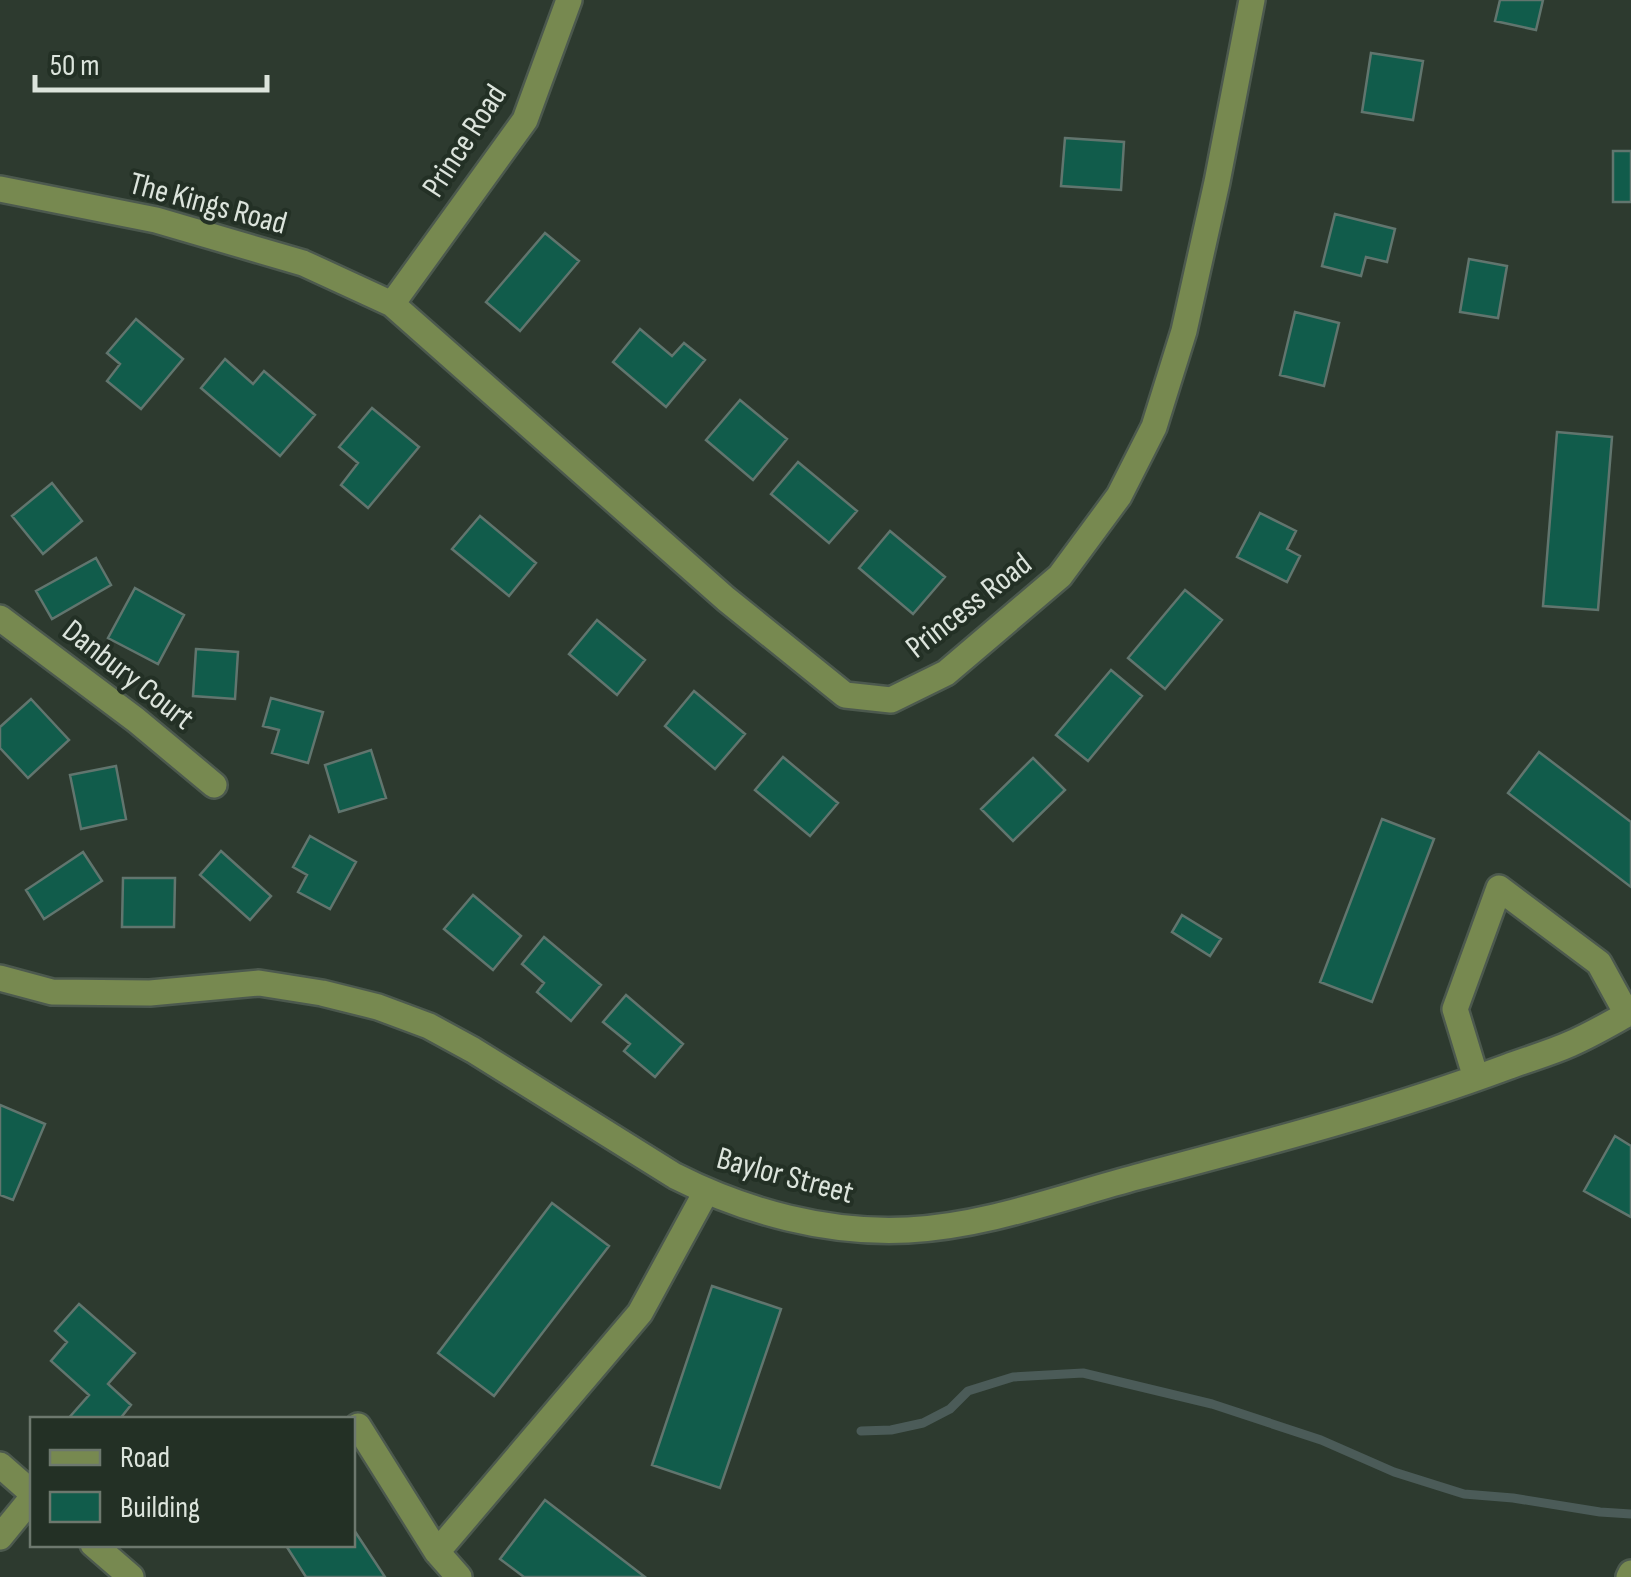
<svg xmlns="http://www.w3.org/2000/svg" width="1631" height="1577" viewBox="0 0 1631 1577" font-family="'Sofia Sans Condensed',sans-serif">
	<rect width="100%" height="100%" fill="#2d3a2f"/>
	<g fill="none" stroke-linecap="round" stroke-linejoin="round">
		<path stroke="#4b5b58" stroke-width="9" d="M861,1431L891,1430L923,1423L950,1409L968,1391L1013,1377L1083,1373L1212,1404L1321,1440L1394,1472L1464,1494L1513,1498L1600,1512L1631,1514"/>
	</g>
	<path fill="#115c4b" stroke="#61756e" stroke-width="2.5" d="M1500,0H1543L1536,30L1495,21Z
		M1371,53L1423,61L1413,120L1362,112Z
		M1065,138L1124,142L1121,190L1061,186Z
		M1613,151H1631V202H1613Z
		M1335,214L1395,229L1387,262L1366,257L1361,276L1322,266Z
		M545,233L579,261L520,331L486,302Z
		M1469,259L1507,266L1498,318L1460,312Z
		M1295,312L1339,323L1324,386L1280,375Z
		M136,319L183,359L141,409L107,381L120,364L107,353Z
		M640,329L672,356L684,343L705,360L666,407L613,362Z
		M225,359L253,384L264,371L315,415L280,456L201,388Z
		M740,400L787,439L753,480L706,440Z
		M372,408L419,447L368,508L341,485L358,463L339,447Z
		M1557,432L1612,437L1598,610L1543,606Z
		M798,462L857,511L829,543L771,494Z
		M52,483L82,521L43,554L12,516Z
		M1260,513L1296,531L1287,549L1300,556L1287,582L1237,557Z
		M480,516L536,563L509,596L452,549Z
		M890,531L945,577L913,614L859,568Z
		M96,558L111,585L52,619L36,591Z
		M135,588L184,615L158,664L108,638Z
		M1185,590L1222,620L1165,689L1128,658Z
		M597,620L645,660L617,695L569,654Z
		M196,649L238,652L235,699L193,696Z
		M1111,670L1142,696L1088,761L1056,735Z
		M694,691L745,734L715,769L665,726Z
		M271,698L323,712L308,763L272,753L279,730L263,726Z
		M31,699L69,740L28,778L0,748V727Z
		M371,750L386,798L339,812L325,765Z
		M1539,752L1631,822V887L1508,793Z
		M783,757L838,803L810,836L755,790Z
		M1033,758L1065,790L1013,841L981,809Z
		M116,766L126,819L81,829L70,775Z
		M1382,819L1434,839L1372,1002L1320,982Z
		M310,836L356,862L330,909L298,892L307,875L293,867Z
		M221,851L271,896L250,920L200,875Z
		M83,852L102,881L44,919L26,890Z
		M123,878H175L174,927H122Z
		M473,895L521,936L493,970L444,929Z
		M1182,915L1221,939L1210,956L1172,932Z
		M544,937L601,985L571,1021L537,992L544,983L522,964Z
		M626,995L683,1044L655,1077L624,1051L630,1044L603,1022Z
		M0,1105L45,1124L13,1200L0,1195Z
		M1615,1136L1631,1146V1217L1584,1191Z
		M552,1203L609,1246L494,1396L438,1353Z
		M712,1286L781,1309L720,1488L652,1465Z
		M79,1304L135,1353L108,1384L131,1405L119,1420H67L89,1395L51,1361L67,1342L55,1331Z
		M545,1500L645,1577H524L500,1559Z
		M352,1527L385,1577H306L285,1544H352Z"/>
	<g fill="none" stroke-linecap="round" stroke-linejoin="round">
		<g stroke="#4c594e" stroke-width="30">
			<path id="minor" d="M0,189L156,220L303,263L392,304L726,599L845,695L891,700L946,673L1060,576L1119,496L1154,427L1184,331L1217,182L1252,0
				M392,304L525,120L569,0
				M0,618L136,720L214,785
				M0,978L52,992L150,993L259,983L322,993L378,1007L429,1026L473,1050L675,1176C746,1212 828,1234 908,1230C986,1226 1062,1197 1137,1177C1261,1144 1386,1112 1507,1067C1528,1059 1550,1053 1570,1044C1591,1035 1611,1023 1631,1012
				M1476,1078L1455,1009L1499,888L1599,963L1627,1014
				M358,1426L437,1552
				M0,1465L32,1493
				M0,1537L32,1498
				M93,1544L131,1577
				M459,1577L437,1552L640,1313L706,1192
				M1629,1577L1631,1573"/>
		</g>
		<use href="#minor" stroke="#778950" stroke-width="25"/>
	</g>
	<g text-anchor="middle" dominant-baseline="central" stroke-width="8" stroke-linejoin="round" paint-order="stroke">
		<g font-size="32" fill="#dce4dc" stroke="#233025">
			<text transform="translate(465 141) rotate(-57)">Prince Road</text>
			<text transform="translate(208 204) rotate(15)">The Kings Road</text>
			<text transform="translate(969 606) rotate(-38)">Princess Road</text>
			<text transform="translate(128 675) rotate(38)">Danbury Court</text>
			<text transform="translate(785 1176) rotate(15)">Baylor Street</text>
		</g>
	</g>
	<rect x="30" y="1417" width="325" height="130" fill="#233025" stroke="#6d786e" stroke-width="2.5"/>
	<rect x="50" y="1450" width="50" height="15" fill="#778950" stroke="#6d786e" stroke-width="2.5"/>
	<text x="120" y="1467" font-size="30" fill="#dce4dc">Road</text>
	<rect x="50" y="1492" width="50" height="30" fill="#115c4b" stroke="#6d786e" stroke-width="2.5"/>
	<text x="120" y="1517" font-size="30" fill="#dce4dc">Building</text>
	<path d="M35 75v15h232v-15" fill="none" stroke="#dce4dc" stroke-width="5"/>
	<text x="50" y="75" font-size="30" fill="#dce4dc" stroke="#233025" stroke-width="8" paint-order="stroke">50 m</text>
</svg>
